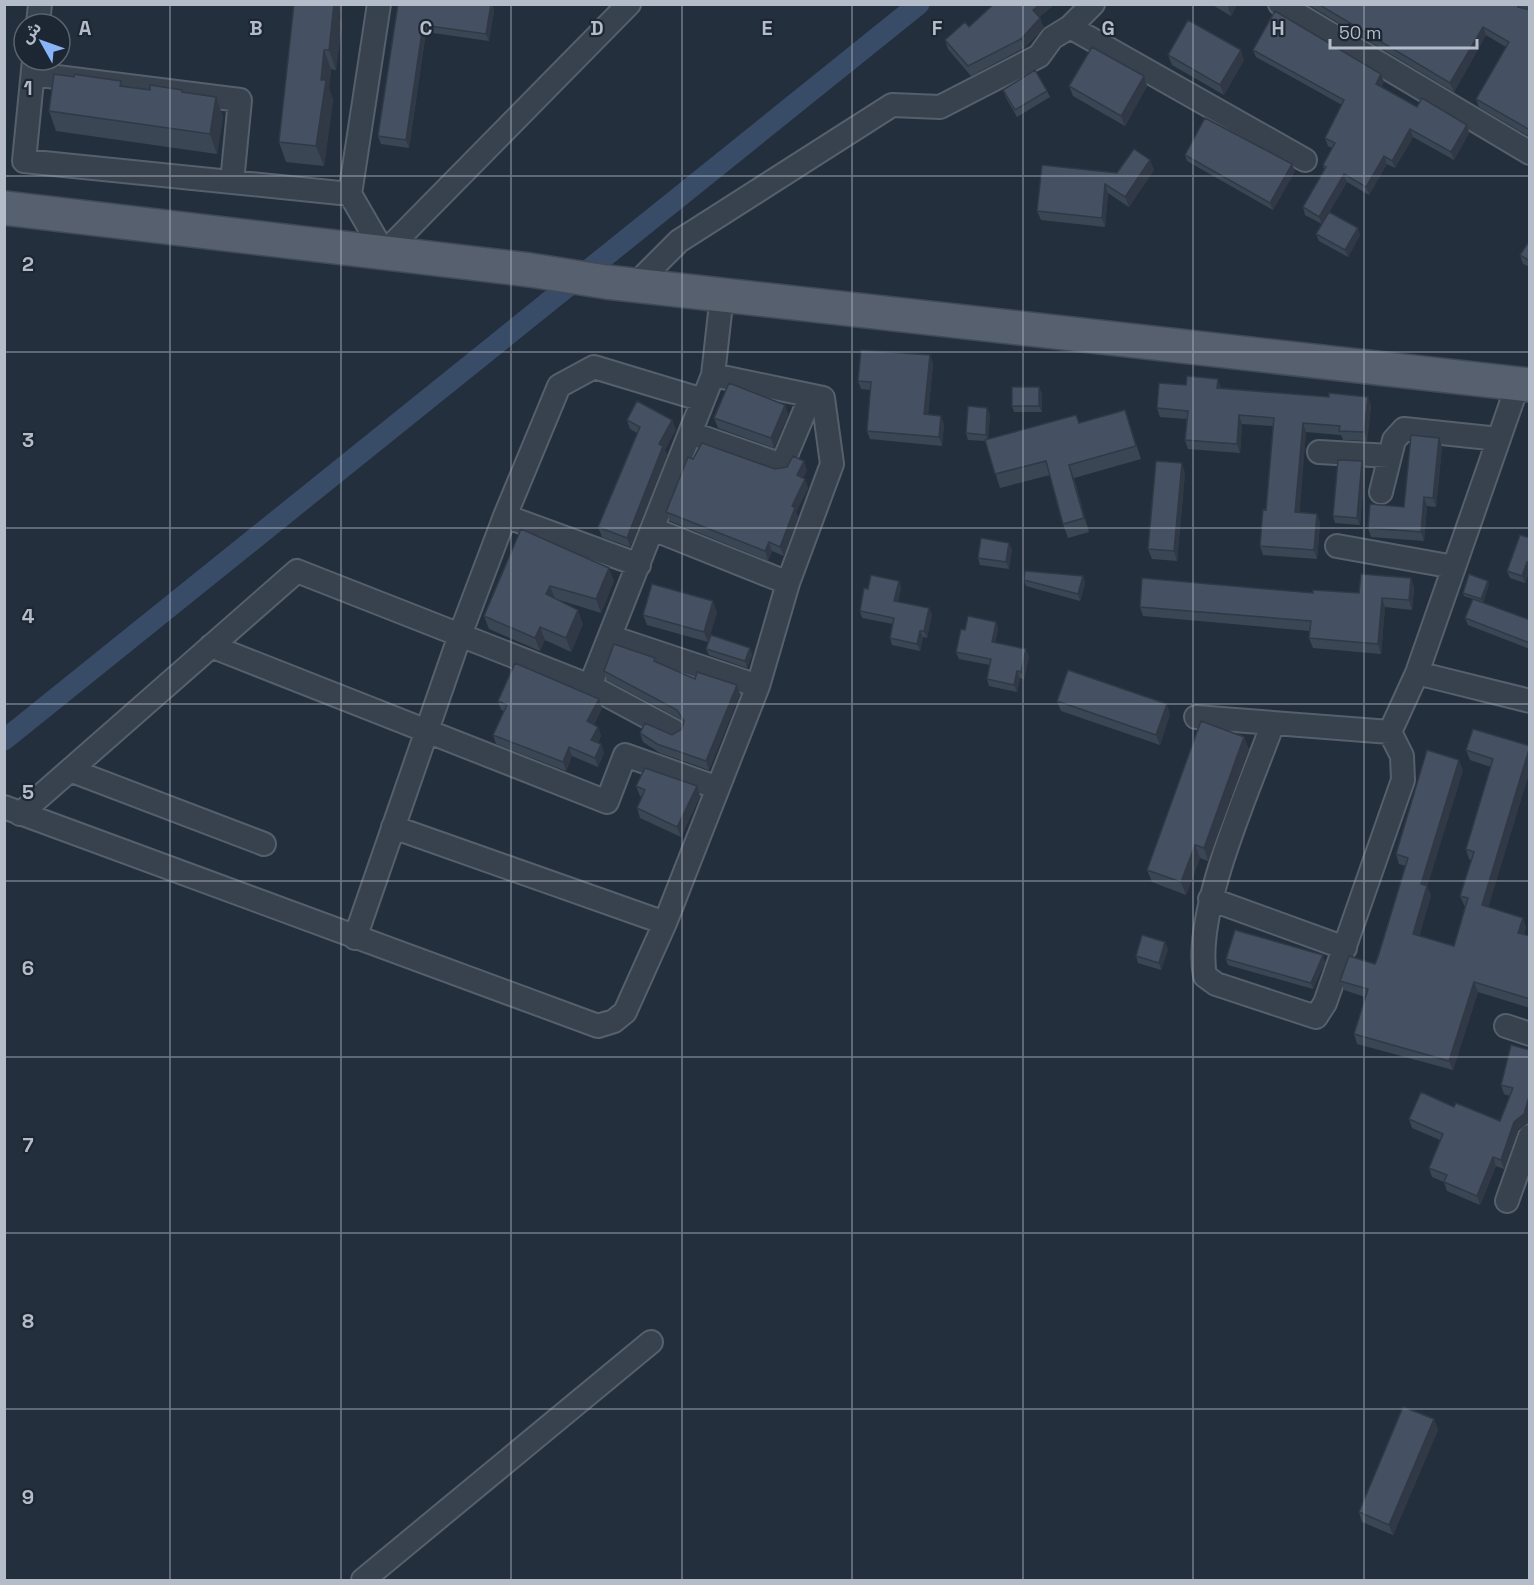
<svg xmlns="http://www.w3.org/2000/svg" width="1534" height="1585" viewBox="0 0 1534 1585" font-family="'Space Grotesk','Noto Sans Arabic',sans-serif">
	<rect width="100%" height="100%" fill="#242f3e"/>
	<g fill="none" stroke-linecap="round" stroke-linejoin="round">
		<path stroke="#394c67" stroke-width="21" d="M4,740L919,4"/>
		<g stroke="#565f6c" stroke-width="26">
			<path id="street" d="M1280,4L1530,153
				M1529,4L1530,5
				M38,24L40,4
				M1070,27L1305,160
				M34,60L24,161L350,194L379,4
				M33,74L240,100L232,182
				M350,194L384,253L629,4
				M635,285L679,241L892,105L940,107L1039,56L1052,38L1070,27L1093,4
				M1518,384L1417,673L1530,701
				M690,433L782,465L811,396
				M1319,452L1390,456
				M1381,492L1394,440L1404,429L1499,439
				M505,516L639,565
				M653,529L788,583
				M1337,546L1454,567
				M611,637L758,686
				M211,646L607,802L625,755L718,788
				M590,686L713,375L722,295
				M1196,717L1390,732
				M1273,723C1250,788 1193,910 1205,976L1216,984L1316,1017L1325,1003L1403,780L1402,756L1390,732L1417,673
				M70,770L264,844
				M4,807L598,1026L614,1021L625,1012L665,923L758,686L788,583L832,464L823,398L713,375
				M20,814L297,571L590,686L674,731
				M393,827L665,923
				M1210,899L1345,948
				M355,938L460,635L505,516L559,386L594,367L703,400
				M1506,1026L1530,1034
				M1507,1201L1530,1136
				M363,1580L651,1342"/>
		</g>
		<g stroke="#414a57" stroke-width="36">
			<path id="primary" d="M4,208L530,270L606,282L1530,385"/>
		</g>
		<use href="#street" stroke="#38414e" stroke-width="22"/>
		<use href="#primary" stroke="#56606e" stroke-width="33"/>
	</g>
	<path fill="#3b4654" d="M294,4H341L339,17L342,24L336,70L331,69L329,88L333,100L324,166L286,162L279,142Z
		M398,4H492L494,11L489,41L426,32L409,148L381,144L378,136Z
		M994,4H1055L1039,17L1044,28L1024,48L971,76L948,49L945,40L969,27Z
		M1211,4H1237L1231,16Z
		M1307,4H1517L1518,7L1530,10V137L1479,107L1476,99L1506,47L1486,35L1454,92Z
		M1253,50L1384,82L1381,87L1417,107L1467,125L1469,133L1454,160L1413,137L1395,168L1387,164L1369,195L1347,182L1329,212L1360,235L1348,257L1319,241L1316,234L1322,224L1305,215L1303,207L1324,169L1323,165L1332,148L1328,146L1325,138L1342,105L1256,57Z
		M1168,55L1244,60L1224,95L1172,65Z
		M1144,76L1147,86L1125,126L1073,96L1069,86Z
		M123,86L150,90L183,92L216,97L223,117L217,154L56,131L49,111Z
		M1003,90L1047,91L1050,97L1017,117L1005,96Z
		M1185,155L1295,171L1273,210L1187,161Z
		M1150,160L1154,170L1129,207L1108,193L1105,227L1041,220L1037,211Z
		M1530,240V267L1523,264L1520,255Z
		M930,355L933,364L928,415L944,424L942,446L870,439L867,431L870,390L861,389L858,381Z
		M1186,385L1329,397H1368L1371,406L1367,441L1343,440L1341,435L1306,432L1299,512L1317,514L1320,523L1317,559L1263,555L1260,546L1266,510L1273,426L1242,424L1240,453L1188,449L1185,440L1187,419L1160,417L1157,408Z
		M1039,387L1042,394V412H1014L1012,406Z
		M785,405L788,415L774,448L718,428L714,418Z
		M987,408L990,415L988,439L1079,423L1125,410L1141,459L1074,478L1089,532L1068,538L1063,524L1050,475L1000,488L985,441L968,440L966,433Z
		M627,420L676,429L665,450L667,456L630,547L602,537L598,527L637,433L630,429Z
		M1439,438L1442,447L1436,507L1427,506L1424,541L1371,537L1368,528L1404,507Z
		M693,459L775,469L807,470L803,478L808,488L796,512L798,517L784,556L772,551L768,561L670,521L666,512Z
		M1362,461L1365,468L1360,525L1335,523L1333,516Z
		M1185,473L1177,561L1152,559L1148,549Z
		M521,529L614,581L601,613L556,599L583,624L571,652L545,640L540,651L489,629L484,616Z
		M1530,538V570L1525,583L1510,578L1507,571Z
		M1012,549L1009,569L980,565L978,558Z
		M1083,576L1085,583L1080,601L1026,586L1024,580Z
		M1411,578L1414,588L1412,610L1385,607L1381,654L1313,648L1309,638L1310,631L1143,616L1140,607L1313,593H1359Z
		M899,581L901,588L898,602L929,608L932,615L927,638L923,637L920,651L892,645L890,638L893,624L862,618L860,611L868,589Z
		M1489,584L1483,603L1530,620V649L1468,625L1465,618L1473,599L1464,596L1463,593Z
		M717,612L708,642L647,625L643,615Z
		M996,622L998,629L995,643L1029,656L1024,679L1020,678L1017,692L989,686L987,679L990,665L959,659L956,652L965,630Z
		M750,648L752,655L747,668L709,655L706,649Z
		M655,658L657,663L695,679L740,694L709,770L660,753L643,742L640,733L672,735L682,729L683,724L680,719L607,680L604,671Z
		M498,701L602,708L594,724L598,727L601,736L598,743L601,744L604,753L598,767L572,756L566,771L496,744L493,735L504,711L501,710Z
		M1057,701L1170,714L1160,745L1061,711Z
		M1244,737L1249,750L1208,861L1200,858L1186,895L1152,882L1147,870Z
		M1530,746V770L1488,907L1526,927L1524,935L1530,936V1008L1478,992L1453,1070L1357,1044L1354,1034L1365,997L1344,990L1340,981L1375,964L1406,866L1399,864L1396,854L1463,770L1427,886L1431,896L1419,936L1454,946L1465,906L1464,905L1460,896L1471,860L1469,859L1466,849L1491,767L1470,760L1466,750Z
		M636,786L700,796L681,837L640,818L637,808L642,797L640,796Z
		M1168,949L1161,970L1138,963L1136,956Z
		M1226,959L1325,962L1313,989L1228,965Z
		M1530,1050V1115L1528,1123L1518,1131L1504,1169L1496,1166L1480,1205L1447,1191L1444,1182L1432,1177L1429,1168L1440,1140L1412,1128L1409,1119L1454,1107L1500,1121L1510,1096L1504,1094L1501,1085Z
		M1434,1419L1438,1430L1393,1535L1362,1522L1359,1512Z"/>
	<path fill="#303945" d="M331,4H341L339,17L342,24L336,70L329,50Z
		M491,4L494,11L489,41L486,34Z
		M1040,4H1055L1036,19L1033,10Z
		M1230,4H1237L1231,16L1228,8Z
		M1040,18L1044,28L1024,48L1021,39Z
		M423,25L426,32L409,148L406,140Z
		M1483,27L1486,35L1454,92L1450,83Z
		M324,50L331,69L329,88L333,100L324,166L316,146L321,80Z
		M1241,50L1244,60L1224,95L1220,85Z
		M1381,74L1384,82L1378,92L1376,84Z
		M1144,76L1147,86L1125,126L1121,116Z
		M216,97L223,117L217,154L210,134Z
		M1467,125L1469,133L1454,160L1451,152Z
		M1410,129L1413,137L1395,168L1392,161Z
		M1384,156L1387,164L1369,195L1366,187Z
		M1150,160L1154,170L1129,207L1125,197Z
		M1292,164L1295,171L1273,210L1270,203Z
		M1344,174L1347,182L1322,225L1319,217Z
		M1105,184L1108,193L1105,227L1102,218Z
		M1358,228L1360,235L1348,257L1345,250Z
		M930,355L933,364L927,423L924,414Z
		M1218,379L1221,388L1220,397L1217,388Z
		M1039,387L1042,394V412L1039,406Z
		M1368,397L1371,406L1367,441L1364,432Z
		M785,405L788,415L774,448L771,438Z
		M987,408L990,415L988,441L986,435Z
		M1239,415L1242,424L1240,453L1237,444Z
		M941,416L944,424L942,446L939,437Z
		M672,420L676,429L665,450L667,456L630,547L627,538L659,444Z
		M1303,423L1306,432L1299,521L1295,512Z
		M1439,438L1442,447L1436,507L1433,498Z
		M804,461L807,470L800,484L797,475Z
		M1362,461L1365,468L1360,525L1357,518Z
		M1182,463L1185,473L1177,561L1174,551Z
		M1069,465L1074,478L1089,532L1084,518Z
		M805,479L808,488L796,512L798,517L784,556L780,547L792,506Z
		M1424,497L1427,506L1424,541L1421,532Z
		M1317,514L1320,523L1317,559L1314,550Z
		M769,542L772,551L768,561L765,551Z
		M1009,543L1012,549L1009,569L1006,562Z
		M1527,562L1530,570L1525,583L1522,576Z
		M609,568L614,581L601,613L596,599Z
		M1083,576L1085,583L1080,601L1078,594Z
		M1411,578L1414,588L1412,610L1409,600Z
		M899,581L901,588L897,608L894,601Z
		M1488,581L1489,584L1483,603L1481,599Z
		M550,586L555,599L546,594Z
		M1382,598L1385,607L1381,654L1378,644Z
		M713,601L717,612L708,642L704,632Z
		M929,608L932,615L927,638L924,631Z
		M578,610L583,624L571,652L566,638Z
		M996,622L998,629L994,649L992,642Z
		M540,627L545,640L540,651L535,638Z
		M920,631L923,637L920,651L917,644Z
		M750,648L752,655L747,668L745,661Z
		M1026,649L1029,656L1024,679L1021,672Z
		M1017,671L1020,678L1017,692L1014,685Z
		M737,685L740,694L709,770L706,761Z
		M599,699L602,708L590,730L587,721Z
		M1167,704L1170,714L1160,745L1156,735Z
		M598,727L601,736L595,749L591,740Z
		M1244,737L1249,750L1208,861L1204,848Z
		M601,744L604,753L598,767L595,758Z
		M569,747L572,756L566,771L563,762Z
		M1530,748V770L1486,915L1482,905Z
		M1459,760L1463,770L1425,894L1421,884Z
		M697,786L700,796L681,837L677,827Z
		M1195,845L1200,858L1186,895L1181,882Z
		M1427,886L1431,896L1416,944L1413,934Z
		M1523,918L1526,927L1521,943L1518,933Z
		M1165,942L1168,949L1161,970L1159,963Z
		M1323,955L1325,962L1313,989L1311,983Z
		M1474,982L1478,992L1453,1070L1449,1061Z
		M1530,1093V1115L1528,1123L1518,1131L1504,1169L1501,1160L1514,1122Z
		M1493,1157L1496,1166L1480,1205L1477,1196Z
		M1434,1419L1438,1430L1393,1535L1389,1525Z"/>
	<path fill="#455162" stroke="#303945" stroke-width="1.5" d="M294,4H334L329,50H324L321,80H326L316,146L279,142Z
		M398,4H491L486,34L423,25L406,140L378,136Z
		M994,4H1040L1033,10L1040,18L1021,39L968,66L945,40L965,22L969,27Z
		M1318,4H1517L1518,7L1530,10V130L1476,99L1509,42L1483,27L1450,83Z
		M1275,11L1381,74L1376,84L1417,107L1422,98L1467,125L1451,152L1410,129L1392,161L1384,156L1366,187L1344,174L1319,217L1303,207L1326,167L1323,165L1335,143L1325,138L1344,100L1253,50Z
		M1188,20L1241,50L1220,85L1168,55Z
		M1092,47L1144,76L1121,116L1069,86Z
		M1035,70L1047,91L1015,110L1003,90Z
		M54,74L74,77L75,74L79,75L121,81L120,86L150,90V85L182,90V92L216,97L210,134L49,111Z
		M1205,118L1292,164L1270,203L1185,155Z
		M1134,149L1150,160L1125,197L1105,184L1102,218L1037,211L1042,165L1117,173Z
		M1329,212L1358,228L1345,250L1316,234Z
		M1530,240V261L1520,255Z
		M861,350L930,355L924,414L941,416L939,437L867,431L871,382L858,381Z
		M1187,376L1218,379L1217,388L1329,397V393L1368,397L1364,432L1339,431L1340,426L1303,423L1295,512L1317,514L1314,550L1260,546L1263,509L1266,510L1274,418L1239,415L1237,444L1185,440L1188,411L1157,408L1159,383L1186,385Z
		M729,383L785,405L771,438L714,418Z
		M1012,387H1039V406H1012Z
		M637,401L672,420L659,444L663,446L627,538L598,527L640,427L627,420Z
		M968,406L987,408L986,435L966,433Z
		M1125,410L1136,446L1069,465L1084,518L1063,524L1046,461L995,474L985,440L1076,415L1079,423Z
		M1411,435L1439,438L1433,498L1424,497L1421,532L1368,528L1370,504L1404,507Z
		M702,443L775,469L787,467L793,456L804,461L797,475L805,479L792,506L795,508L780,547L769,542L765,551L666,512L688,457L693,459Z
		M1338,460L1362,461L1357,518L1333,516Z
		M1156,461L1182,463L1174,551L1148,549Z
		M521,529L609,568L596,599L550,586L546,594L578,610L566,638L540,627L535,638L484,616Z
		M1520,535L1530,538V563L1527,562L1522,576L1507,571Z
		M981,538L1009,543L1006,562L978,558Z
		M1025,571L1083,576L1078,594L1024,580Z
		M1361,574L1411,578L1409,600L1382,598L1378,644L1309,638L1311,621L1140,607L1142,578L1313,593V590L1359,593Z
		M1469,574L1488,581L1481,599L1463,593Z
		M871,575L899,581L894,601L929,608L924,631H920L917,644L890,638L894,618L860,611L864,588L868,589Z
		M652,584L713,601L704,632L643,615Z
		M1473,599L1530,620V643L1465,618Z
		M968,616L996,622L992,642L1026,649L1021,672L1017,671L1014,685L987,679L991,659L956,652L961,629L965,630Z
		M711,635L750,648L745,661L706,649Z
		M614,644L655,658L654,661L695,679L697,672L737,685L706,761L657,744L640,733L645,723L672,735L682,729L684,721L677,710L604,671Z
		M515,663L599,699L587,721L598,727L591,740L601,744L595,758L569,747L563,762L493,735L507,705L498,701Z
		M1068,670L1167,704L1156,735L1057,701Z
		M1201,721L1244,737L1204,848L1195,845L1181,882L1147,870Z
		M1473,729L1530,746L1482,905L1523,918L1518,933L1530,936V999L1474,982L1449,1061L1354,1034L1368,989L1340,981L1349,956L1375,964L1378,957L1408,858L1396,854L1427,750L1459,760L1421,884L1427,886L1413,934L1454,946L1468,898L1460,896L1474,852L1466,849L1493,759L1466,750Z
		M645,768L697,786L677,827L637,808L645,790L636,786Z
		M1235,930L1323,955L1311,983L1226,959Z
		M1142,935L1165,942L1159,963L1136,956Z
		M1511,1045L1530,1050V1093L1524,1114L1514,1122L1501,1160L1493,1157L1477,1196L1444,1182L1447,1175L1429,1168L1443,1134L1409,1119L1421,1092L1454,1107L1456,1103L1500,1121L1513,1088L1501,1085Z
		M1403,1407L1434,1419L1389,1525L1359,1512Z"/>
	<path fill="none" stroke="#b4bcc9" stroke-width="1.5" stroke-opacity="0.55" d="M170,4V1580M341,4V1580M511,4V1580M682,4V1580M852,4V1580M1023,4V1580M1193,4V1580M1364,4V1580M4,176H1530M4,352H1530M4,528H1530M4,704H1530M4,881H1530M4,1057H1530M4,1233H1530M4,1409H1530"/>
	<g font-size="20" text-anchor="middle" font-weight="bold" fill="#b4bcc9" stroke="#1d2633" stroke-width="4.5" stroke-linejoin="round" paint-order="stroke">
		<text x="85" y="35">A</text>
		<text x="256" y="35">B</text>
		<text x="426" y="35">C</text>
		<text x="597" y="35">D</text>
		<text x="767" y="35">E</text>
		<text x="937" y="35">F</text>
		<text x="1108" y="35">G</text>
		<text x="1278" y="35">H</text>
		<text x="28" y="95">1</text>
		<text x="28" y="271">2</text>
		<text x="28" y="447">3</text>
		<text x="28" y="623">4</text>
		<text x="28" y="799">5</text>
		<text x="28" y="975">6</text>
		<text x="28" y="1152">7</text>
		<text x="28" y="1328">8</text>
		<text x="28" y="1504">9</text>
	</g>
	<rect width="1534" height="1585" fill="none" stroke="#b4bcc9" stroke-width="12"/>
	<g transform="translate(42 42) rotate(310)"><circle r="28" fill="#1d2633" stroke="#59626f" stroke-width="1.5"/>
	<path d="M0-4.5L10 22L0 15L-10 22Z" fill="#8ab4f8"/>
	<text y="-9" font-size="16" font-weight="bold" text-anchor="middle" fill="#b4bcc9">ش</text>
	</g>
	<path d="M1330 39v9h147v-9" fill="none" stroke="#b4bcc9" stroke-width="3"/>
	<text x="1339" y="39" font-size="18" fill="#b4bcc9" stroke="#1d2633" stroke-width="4.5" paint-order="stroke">50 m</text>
</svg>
